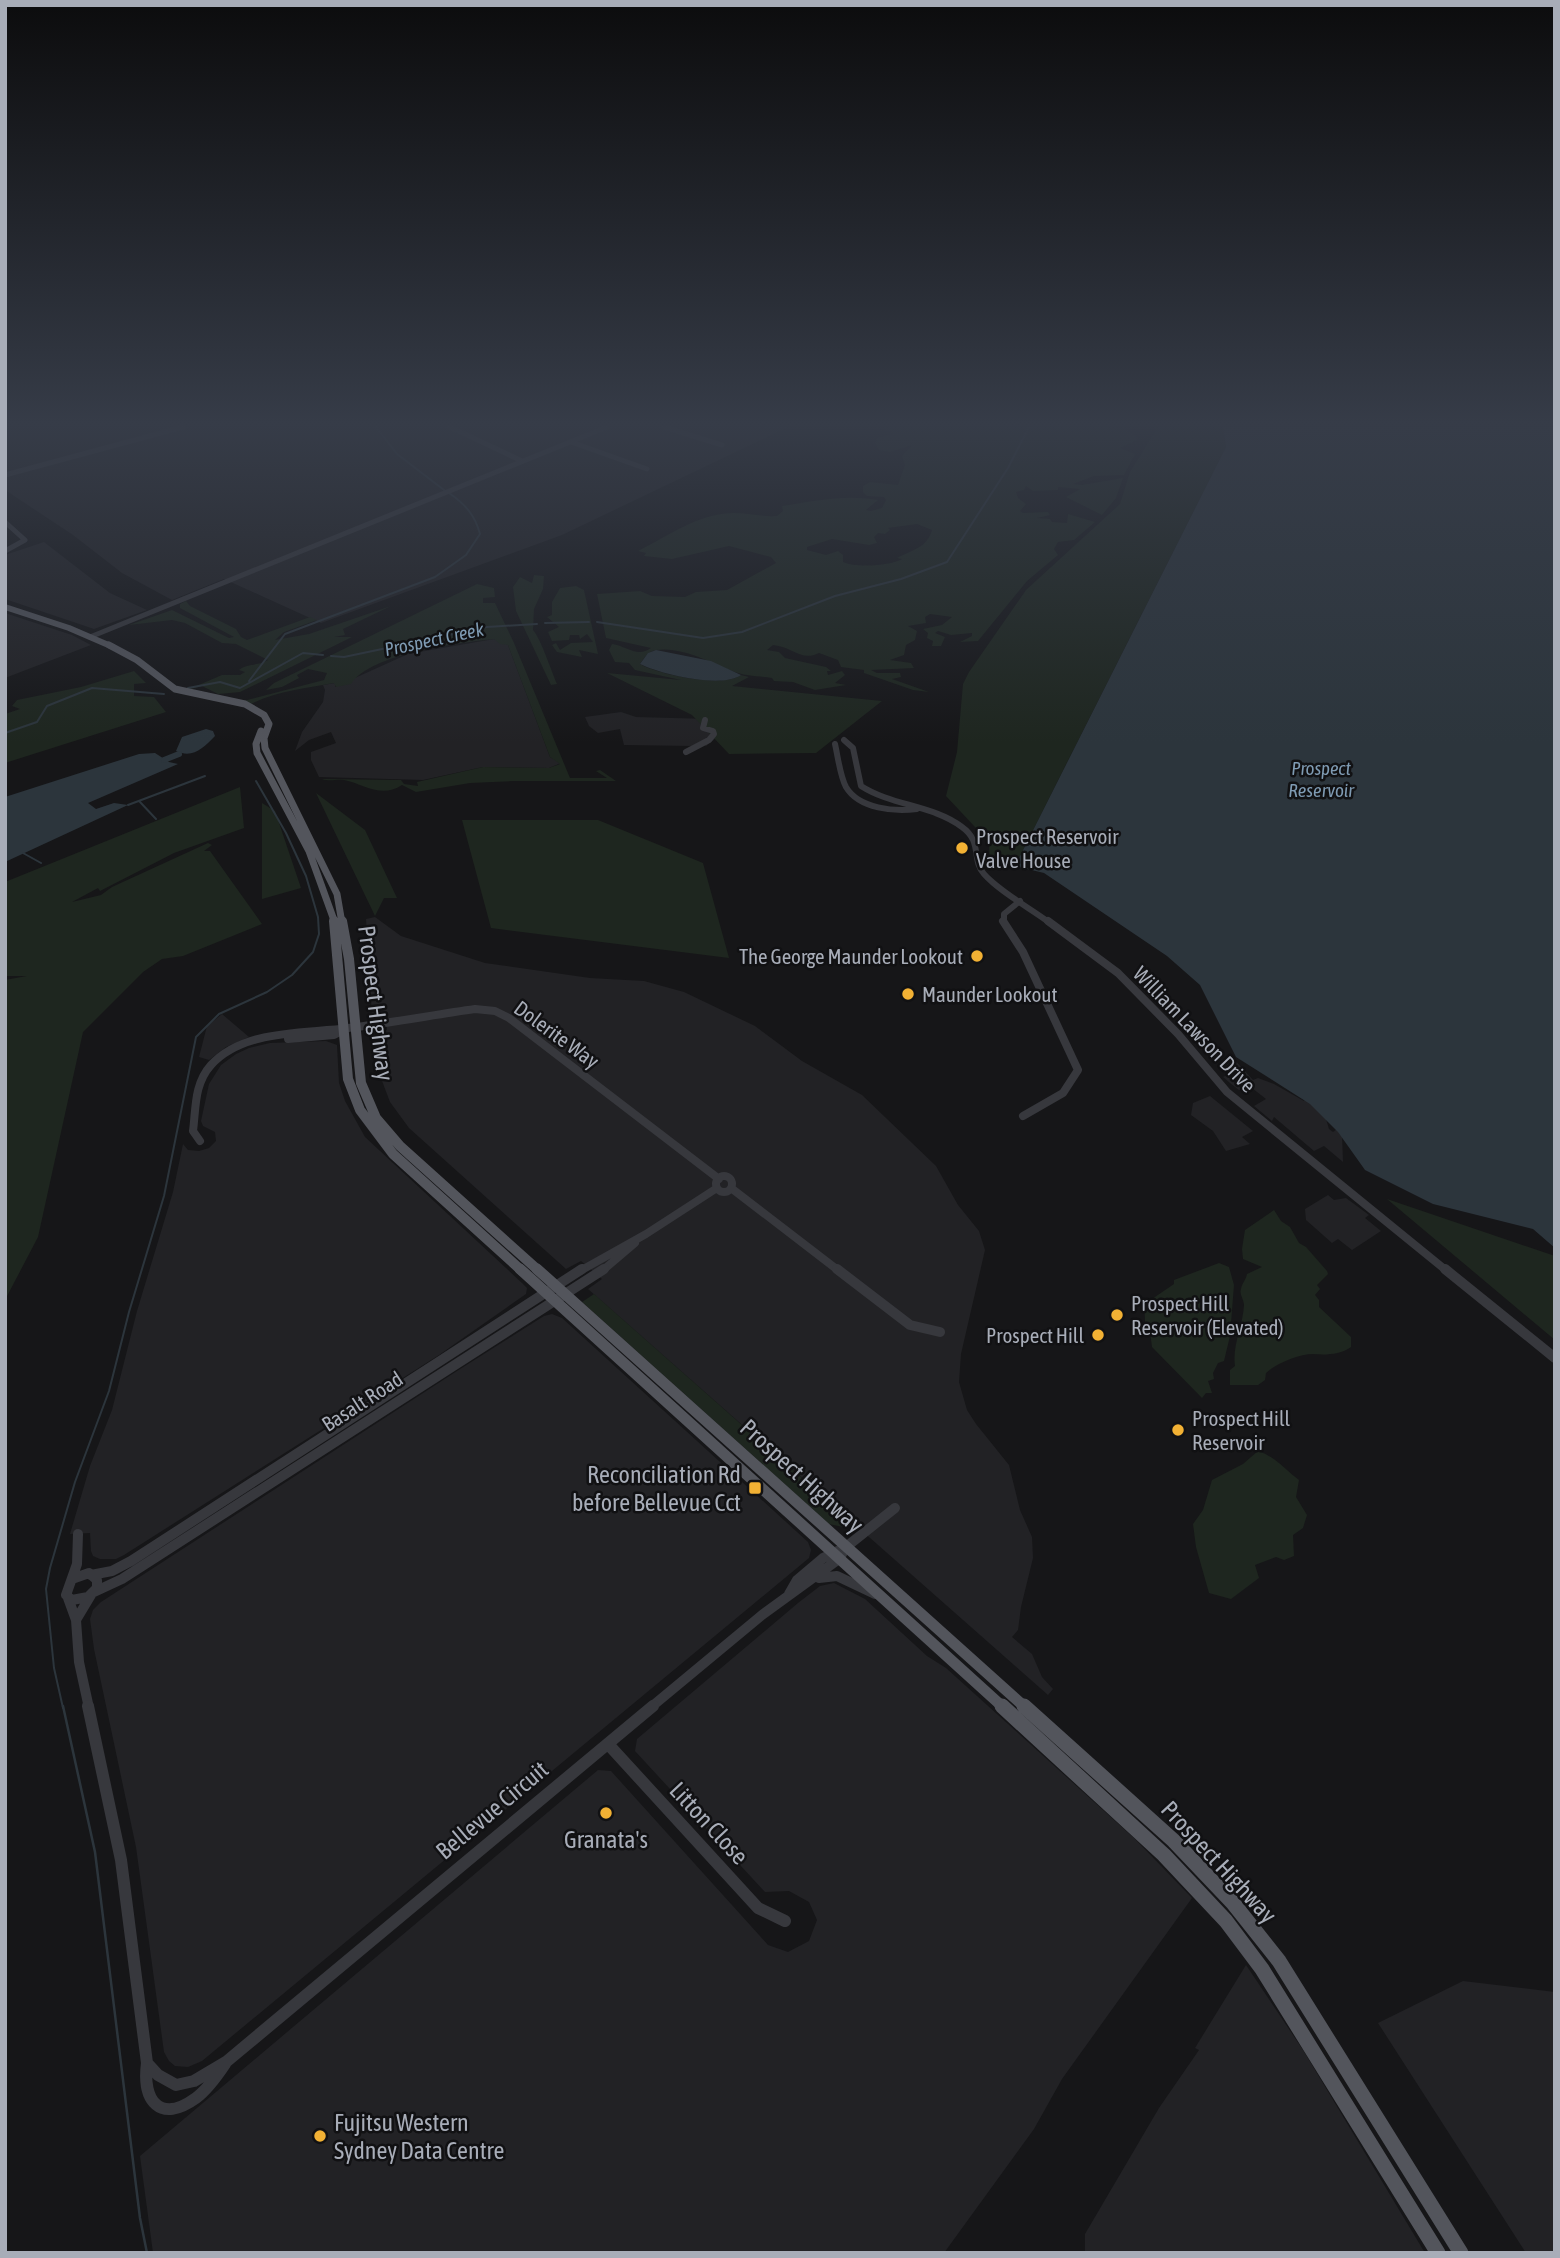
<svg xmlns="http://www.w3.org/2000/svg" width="1560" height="2258" viewBox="0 0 1560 2258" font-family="'Asap Condensed',sans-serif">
	<rect width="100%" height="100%" fill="#161618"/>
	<path fill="#222225" d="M5,427H788L562,535L321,623L224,579L172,600L122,573L73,535L5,490Z
		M44,542L110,593L147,610L94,629L5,599V555Z
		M5,613L72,635L91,645L5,678Z
		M494,639L508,645L550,757L561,763L549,768L483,767L423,780L319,777L311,760V752L336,743L331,732L309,740L295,751L302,732L323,702L325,690L323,685L335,683V687L408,654Z
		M621,712L636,717L710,719L717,737L706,746L700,742L692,746L624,745L620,729L598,733L589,726L585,717Z
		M375,917L401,936L485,963L590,978L644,981L684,992L755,1026L802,1061L862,1095L936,1166L958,1205L979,1231L985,1250L961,1354L959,1382L967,1410L976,1424L1009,1465L1020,1510L1032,1537L1033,1558L1021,1607L1018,1630L1012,1637L1032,1654L1042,1677L1053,1689L1048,1695L588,1289L602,1279L581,1261L566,1269L409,1128L390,1102L379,1073L373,1032L387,1030V1016L372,1015L366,919Z
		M222,1014L249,1037L226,1047L209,1060L199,1057L207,1026Z
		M326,1041L337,1045L339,1083L345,1101L365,1137L522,1283L527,1288L526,1294L439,1355L124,1555L116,1559H100L93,1556L91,1551L90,1533L70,1534L90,1466L112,1410L137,1311L173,1192L183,1144L188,1150L199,1151L209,1148L216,1141L215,1132L203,1126L201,1121L209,1084L221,1065L236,1054L249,1048L270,1043Z
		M1234,1059L1253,1080L1258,1078L1274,1084L1304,1101L1307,1097L1326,1119L1329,1129L1333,1132L1337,1129L1342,1134L1343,1162L1324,1146L1314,1151L1274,1117L1272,1121L1254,1106L1266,1099L1252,1088L1239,1090L1230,1083L1223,1077L1227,1075L1218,1066Z
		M1210,1096L1253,1131L1242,1137L1250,1144L1226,1151L1213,1131L1191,1115L1193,1103Z
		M1328,1195L1334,1200L1346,1198L1369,1215L1365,1218L1381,1231L1352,1250L1338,1239L1332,1243L1306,1220L1305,1209Z
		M552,1314L562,1318L808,1542L811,1550L809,1558L202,2061L188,2067L175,2066L169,2061L164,2052L136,1847L94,1649L90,1619L93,1610L101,1602L457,1371L544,1316Z
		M834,1583L865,1599L927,1656L946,1668L1134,1838L1192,1898L1062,2079L1034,2129L944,2253H153L140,2156L598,1770L611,1771L768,1945L788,1952L809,1941L817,1920L809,1902L789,1891L765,1892L635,1751L637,1739L798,1603L820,1586Z
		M1246,1965L1303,2050L1425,2253H1085V2234L1159,2108L1199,2050L1195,2048Z
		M1463,1981L1555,1992V2253H1526L1378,2023Z"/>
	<path fill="#1e261f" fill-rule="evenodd" d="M887,427H1106L1128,430L1139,439L1120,448L1135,454L1124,475L1094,476L1073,484L1082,485L1123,478L1116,498L1102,515L1066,497L1080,489L1058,487V490L1033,491L1026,486L1024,490L1016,492L1018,498L1026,504L1020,511L1023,513L1048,512L1050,515L1037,518L1050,519L1052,522L1067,523L1068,514L1095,522L1074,540L1058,542L1054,549L1058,555L1027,581L978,641L960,642L972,636V633L951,635L938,631L935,633L945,637L941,646H932L933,641L927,638L928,633L923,629L942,625L952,617L930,614L925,617L926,623L908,626L917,631L915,640L906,645L904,655L890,660L911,663L914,668L871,670L877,673H900L901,677L892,679L929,692L913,690L864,673V670L841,667L838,660L819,653C801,662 793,647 773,645L767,650L779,652L785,658L826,667L831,671H827L828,675L842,671L845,675L835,683L846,685L815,690L793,682L774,681L772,678C760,676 745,676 735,672C711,663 682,646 656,650C648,651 644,658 640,664C659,675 723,688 741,675L749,677L732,686L882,701L816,753L729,754L692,715L607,673L681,680L635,670L629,663L615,662L609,650L612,644C627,646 637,658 651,648L606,638L597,594L640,591L652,596L685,597L696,592L727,590L776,563L771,557L729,546L672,559L644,556L646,553L638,551C668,536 699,513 734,513C749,513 762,517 777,516L783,511L782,506C814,501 845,494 878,500L866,510L871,511L882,508L886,500L884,497L867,496L863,492V486L870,482L898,485L905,465L902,456L912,445L890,452L879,450L875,443L877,438L892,434L891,431H886ZM917,524L932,530C927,548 912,550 897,558L902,559C890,566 856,568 843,562V555L838,551L826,555L807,550V547L832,539L869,545L877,543L874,537L878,533L885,534L890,530L888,528Z
		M1158,427H1223L1226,447L1015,866L990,869L989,842L946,796L957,752L963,684L969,672L1026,590L1120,504L1130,472Z
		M534,575L544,576L543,589L534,609L533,630C541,639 551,670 557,684L551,685L516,611L513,587L520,577L532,583Z
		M477,584L494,588L495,597L483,598V603H495L514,643L570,778H607L596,771L600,770L616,781H513L470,783L416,792L402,785C381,799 364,784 344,780C336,779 330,782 322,779L401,780L404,784L418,786L417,782L483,767L549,768L560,764L550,757L508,645L500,644L494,639C459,643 371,653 351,684L336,687L334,683C307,688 276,691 251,704L243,701L324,680L327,673L308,669L297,675L299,678L282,687L266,690L274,683Z
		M576,586L584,590L598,654L579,650L582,657L557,652L552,645L556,643L560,650L571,643L593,642L587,634L580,639L579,635H570L569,640L552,641L548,632L559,627L547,617L552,615V602L560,588Z
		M186,601L190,606L236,629L241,637L247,640L310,617L317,620L284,632L275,640L309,634L391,606L343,629L345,635L334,637H352L240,692L218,694L202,686L187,690L222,675H240L245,672L239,670C247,663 259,666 268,660L236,644L222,643L185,623L172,620L129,625L172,610L229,638L234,637L180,608V604Z
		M134,671L146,683L134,684V696L154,697L166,712L5,763V714L20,709L12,706L17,700L81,687Z
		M240,787L244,828L174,853L100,891L98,888L72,902L101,895L112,887L208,843L212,845L204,851H210L262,924L183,956L162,959L143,972L83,1032L38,1237L5,1300V980L27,976H5V882Z
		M316,793L365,830L397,898H384L375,916Z
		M262,803L275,811L301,888L262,899Z
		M462,820H598L703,863L729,958L491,928Z
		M1387,1199L1555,1256V1340Z
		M1274,1210L1281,1221L1290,1227L1299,1243L1306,1247L1327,1271L1328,1274L1317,1285L1320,1289L1315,1295L1319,1300V1307L1351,1337V1347C1340,1355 1325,1355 1313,1354C1299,1354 1275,1364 1266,1373L1265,1380L1258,1385H1230V1370L1235,1366C1232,1345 1243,1326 1244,1305C1244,1300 1239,1294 1241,1289C1242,1283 1246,1280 1247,1274L1262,1267L1243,1259L1242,1249L1245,1230Z
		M1219,1263L1229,1267L1234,1285L1230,1336L1224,1361L1218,1363L1213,1373L1214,1379L1208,1381L1212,1393H1206L1202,1398L1152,1347L1150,1332L1145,1321L1144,1298L1152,1299L1174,1284V1280Z
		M594,1294L846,1517L853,1525L843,1527L829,1524L582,1302Z
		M1258,1451C1276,1457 1284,1469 1299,1480L1296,1497L1307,1515L1303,1528L1293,1535L1294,1556L1284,1560L1276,1557L1255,1565L1259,1578L1231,1599L1209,1593L1196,1547L1193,1524L1203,1510L1212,1480L1243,1464Z"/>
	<path fill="#2c353c" d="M1223,427H1555V1248L1533,1229L1433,1204L1365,1170L1338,1132L1310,1104L1236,1057L1200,985L1167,956L1044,873L1015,866L1226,447Z
		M656,650L711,661L741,675C722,689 660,674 640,664L648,653Z
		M206,729L213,731L215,736C203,748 193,759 176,751L182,737Z
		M155,753L169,762L178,764L88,803L96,809L114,803L128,805L5,862V797L139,754Z"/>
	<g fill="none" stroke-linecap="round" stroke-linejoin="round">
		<path stroke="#2c353c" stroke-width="2" d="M376,427L397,454L444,490
			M597,622L703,638L742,632L835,596L901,579L947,562L1008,468L1029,427
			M545,623L589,622
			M331,656L344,657L487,627L537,624
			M249,681L285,634L435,577L466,555L480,534C475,515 465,504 449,493
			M188,688L220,682L240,688L303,653L323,655
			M5,733L37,722L47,706L92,688L164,694
			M140,802L156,819
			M128,805L205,776
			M23,853L41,863
			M63,1708L54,1668L46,1589L50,1568L75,1482L109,1391L129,1312L164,1196L196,1037L219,1014L267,992L292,975L313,952L319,934L318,917L306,876L286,833L256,781"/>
		<path stroke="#2c353c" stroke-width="2.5" d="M63,1706L95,1852L140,2218L147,2253"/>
		<path stroke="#2c353c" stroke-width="6" d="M164,760L179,754"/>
		<path stroke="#37383d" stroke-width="5" d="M450,427L522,461
			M664,427L722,445
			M571,442L647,469
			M5,475L183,427
			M5,522L25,540L5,551
			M90,637L607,427"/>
		<path stroke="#37383d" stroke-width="6" d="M844,740L853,748L861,786C892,806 933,805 962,827C983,842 971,860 984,874C1000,892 1030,908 1050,923
			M835,744C838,757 840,776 846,787C859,809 895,812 917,809
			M686,752L709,740L714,734L713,731L703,728L705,720
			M1004,923V914L1020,901"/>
		<path stroke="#37383d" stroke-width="8" d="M1003,921L1023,952L1078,1070L1063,1093L1023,1116
			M1048,921L1118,973L1178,1034L1227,1092L1447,1271
			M288,1039L334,1035L343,1030
			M200,1141L193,1131C196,1108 194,1084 211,1065C244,1029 304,1034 348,1028C390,1023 433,1015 475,1009L495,1011L509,1018L719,1179
			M716 1184a8 8 0 1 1 16 0a8 8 0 1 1-16 0Z
			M731,1188L839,1271
			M580,1271L646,1234L717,1188
			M602,1271L635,1243"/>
		<path stroke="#37383d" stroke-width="10" d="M837,1269L910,1325L940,1332
			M1445,1269L1555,1358
			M91,1575L112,1571L131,1561L582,1269
			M819,1578L837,1576L875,1594
			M72,1579L89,1573L97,1580V1588L88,1597L72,1600L66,1595L77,1564L78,1534
			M94,1592L122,1579L604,1269
			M789,1594L797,1580L823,1558L846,1547L895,1508
			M68,1598L76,1620L79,1662L89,1708
			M76,1620L91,1595
			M650,1708L762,1615L839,1559L846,1547"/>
		<path stroke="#37383d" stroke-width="12" d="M88,1706L121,1860L147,2063C142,2101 160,2124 196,2098C208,2089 217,2076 225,2064
			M608,1744L758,1908L785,1921
			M147,2063L158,2075L176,2085L194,2081L226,2062L653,1706"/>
		<path stroke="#53555c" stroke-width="6" d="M5,607L69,628L113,647"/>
		<path stroke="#53555c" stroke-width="7" d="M109,645L137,660L175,689L245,704L264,715L269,724L264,738L265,748L337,894L342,923
			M261,731L256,744L257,753L309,851L335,923"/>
		<path stroke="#53555c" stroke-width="10" d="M334,921L348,1079L360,1110L393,1154L522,1271
			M342,921L349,959L361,1083L376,1118L400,1146L539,1271"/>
		<path stroke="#53555c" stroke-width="11" d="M520,1269L1004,1708
			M537,1269L1026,1708"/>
		<path stroke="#53555c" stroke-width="15" d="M1002,1706L1164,1855L1226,1921L1262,1969L1438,2253
			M1024,1706L1174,1841L1233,1903L1279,1961L1461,2253"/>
	</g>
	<linearGradient id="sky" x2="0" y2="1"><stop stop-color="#0c0c0d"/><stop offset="0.57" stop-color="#363c48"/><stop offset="1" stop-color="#363c48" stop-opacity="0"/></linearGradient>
	<rect width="1560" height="743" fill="url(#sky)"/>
	<g fill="#f2b134" stroke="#111113" stroke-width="2.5">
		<circle cx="962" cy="848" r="7"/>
		<circle cx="977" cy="956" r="7"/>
		<circle cx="908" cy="994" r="7"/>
		<circle cx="1117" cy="1315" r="7"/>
		<circle cx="1098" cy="1335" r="7"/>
		<circle cx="1178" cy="1430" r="7"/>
		<rect x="748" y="1481" width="14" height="14" rx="3.5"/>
		<circle cx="606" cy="1813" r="7"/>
		<circle cx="320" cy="2136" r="7"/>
	</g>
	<g text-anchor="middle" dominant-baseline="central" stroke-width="5" stroke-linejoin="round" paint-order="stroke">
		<g font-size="19" font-style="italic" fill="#7f9bb3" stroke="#111113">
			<text transform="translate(434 639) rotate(-12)">Prospect Creek</text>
			<text x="1321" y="768">Prospect<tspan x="1321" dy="22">Reservoir</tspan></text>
		</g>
		<g font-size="21" fill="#a8adb8" stroke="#111113" text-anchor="start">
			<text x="976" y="836">Prospect Reservoir<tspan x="976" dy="24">Valve House</tspan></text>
			<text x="963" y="956" text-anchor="end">The George Maunder Lookout</text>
			<text x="922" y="994">Maunder Lookout</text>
			<text x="1131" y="1303">Prospect Hill<tspan x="1131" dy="24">Reservoir (Elevated)</tspan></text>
			<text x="1084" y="1335" text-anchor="end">Prospect Hill</text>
			<text x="1192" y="1418">Prospect Hill<tspan x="1192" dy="24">Reservoir</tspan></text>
		</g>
		<g font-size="21" fill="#a8adb8" stroke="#111113">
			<text transform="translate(1195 1029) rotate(46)">William Lawson Drive</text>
			<text transform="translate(557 1034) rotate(36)">Dolerite Way</text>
			<text transform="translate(362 1401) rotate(-33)">Basalt Road</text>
		</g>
		<g font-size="24" fill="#a8adb8" stroke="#111113">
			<text transform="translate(376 1003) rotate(83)">Prospect Highway</text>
			<text transform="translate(802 1476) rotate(42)">Prospect Highway</text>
			<text transform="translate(492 1810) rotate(-40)">Bellevue Circuit</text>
			<text transform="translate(709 1823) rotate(47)">Litton Close</text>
			<text transform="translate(1219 1862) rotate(47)">Prospect Highway</text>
		</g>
		<g font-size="24" fill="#a8adb8" stroke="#111113" text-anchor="end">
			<text x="741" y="1474">Reconciliation Rd<tspan x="741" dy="28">before Bellevue Cct</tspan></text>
			<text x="606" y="1839" text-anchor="middle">Granata's</text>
			<text x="334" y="2122" text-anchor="start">Fujitsu Western<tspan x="334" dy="28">Sydney Data Centre</tspan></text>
		</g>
	</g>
	<rect width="1560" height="2258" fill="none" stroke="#a8adb8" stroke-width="14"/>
</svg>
